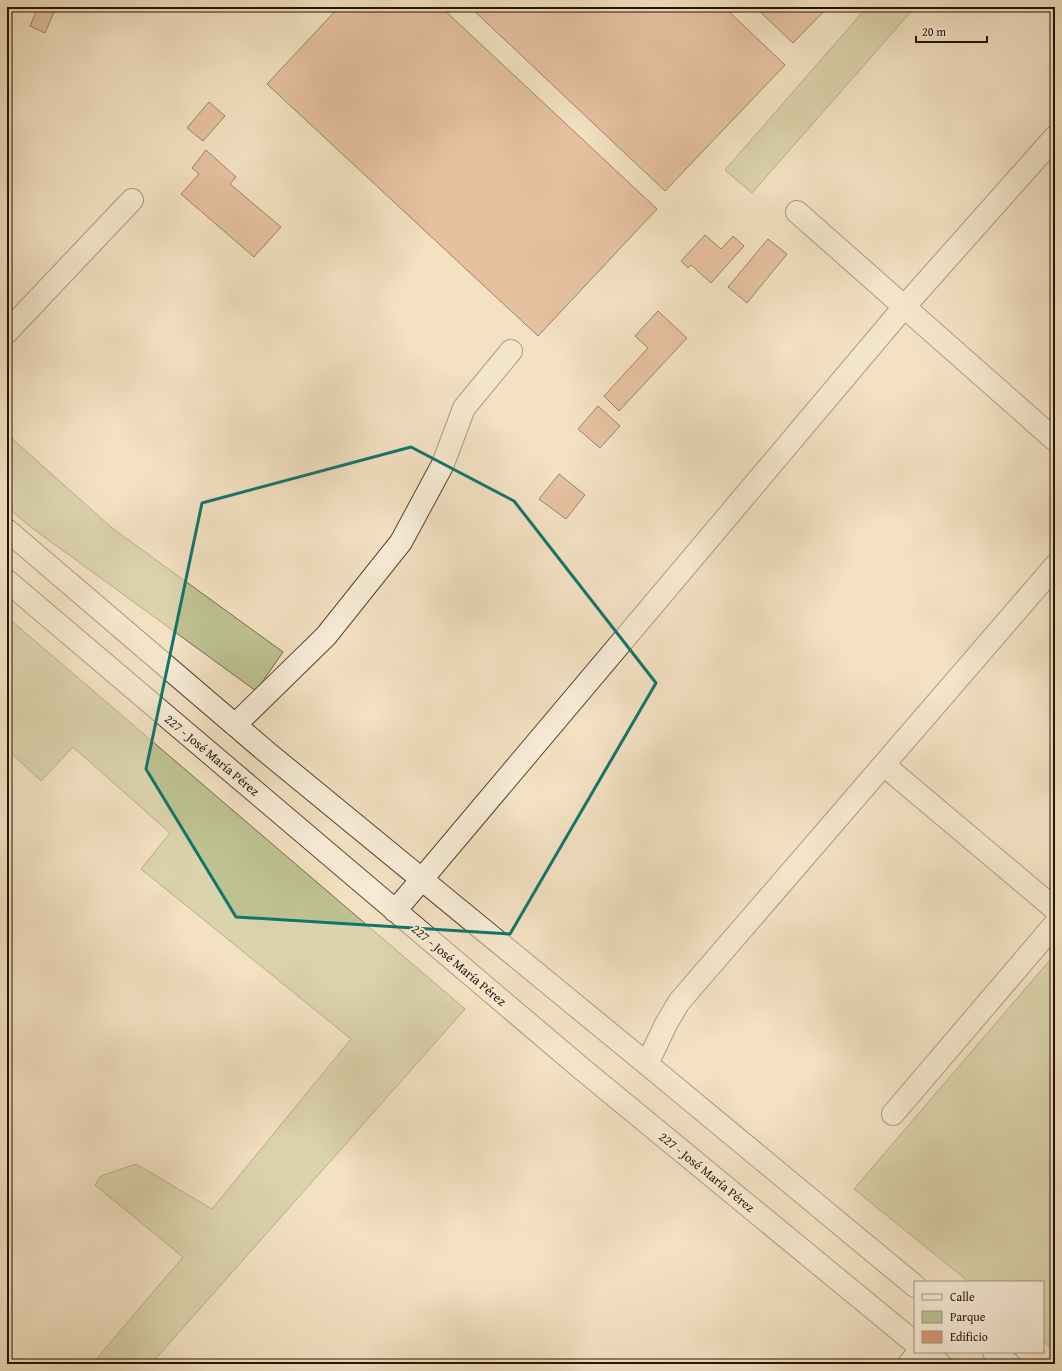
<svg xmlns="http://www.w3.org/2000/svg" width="1062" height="1371" viewBox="0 0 1062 1371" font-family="'Gentium Book Plus',serif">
	<rect width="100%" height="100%" fill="#f3e1c2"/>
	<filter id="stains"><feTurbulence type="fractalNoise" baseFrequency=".005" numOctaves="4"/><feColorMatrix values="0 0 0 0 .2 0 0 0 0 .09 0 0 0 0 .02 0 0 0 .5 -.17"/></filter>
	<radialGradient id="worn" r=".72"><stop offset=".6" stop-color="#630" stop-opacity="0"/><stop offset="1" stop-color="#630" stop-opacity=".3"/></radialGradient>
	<path fill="#bec291" stroke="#726a48" d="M867,7H915L752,193L725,170Z
		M7,434L112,528L283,652L256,691L32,528L7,507Z
		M7,617L465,1009L151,1364H92L183,1257L95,1185L101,1176L136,1164L212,1209L351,1039L141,869L170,833L73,747L41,781L7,749Z
		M1055,954V1351L1043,1341V1282H969L854,1189Z"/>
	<path fill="#d89a77" stroke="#251300" d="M38,7H56L45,33L30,26Z
		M339,7H441L657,209L538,336L267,84Z
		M470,7H724L785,65L665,191Z
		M755,7H828L793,43Z
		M209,102L225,116L203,141L187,128Z
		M206,150L236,177L230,184L281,227L254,257L181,194L199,174L192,168Z
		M705,235L721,249L733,236L744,246L711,283L691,265L688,268L681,261Z
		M768,239L787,254L747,303L728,287Z
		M658,311L687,338L619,411L604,396L648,348L635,336Z
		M598,406L620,426L600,448L578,429Z
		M559,474L585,495L566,519L539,499Z"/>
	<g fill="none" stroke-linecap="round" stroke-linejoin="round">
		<g stroke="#584630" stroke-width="24">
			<path id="minor" d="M797,212L1055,440
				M7,332L132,200
				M7,530L269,754L647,1064L915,1286
				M7,581L582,1069L915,1343
				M235,725L326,636L401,542L443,464L464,408L511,351
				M884,765L1055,909
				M395,911L904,307L1055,137
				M647,1064L666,1024L679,1002L1055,566
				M893,1114L1055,924
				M926,1352L940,1364
				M994,1352L1009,1364
				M909,1364L919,1352"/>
		</g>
		<use href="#minor" stroke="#f7ecd7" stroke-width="22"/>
	</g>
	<path d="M0 0H1062V1371H0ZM411,447L514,501L656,683L510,934L236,917L146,769L202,503Z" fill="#f3e1c2" fill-opacity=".55" fill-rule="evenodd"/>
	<path fill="none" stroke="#0f766e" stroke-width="3" stroke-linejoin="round" d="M411,447L514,501L656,683L510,934L236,917L146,769L202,503Z"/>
	<g text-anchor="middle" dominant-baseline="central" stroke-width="4" stroke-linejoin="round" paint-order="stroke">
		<g font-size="13" fill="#251300" stroke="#f7ecd7">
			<text transform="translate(212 755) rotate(40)">227 - José María Pérez</text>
			<text transform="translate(459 965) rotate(40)">227 - José María Pérez</text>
			<text transform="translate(707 1172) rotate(39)">227 - José María Pérez</text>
		</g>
	</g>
	<rect width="1062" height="1371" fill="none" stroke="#f3e1c2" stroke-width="24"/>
	<rect x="8" y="8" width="1046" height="1355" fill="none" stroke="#251300" stroke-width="2"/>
	<rect x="12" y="12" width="1038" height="1347" fill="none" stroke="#251300"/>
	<rect x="914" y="1281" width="130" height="72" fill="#f7ecd7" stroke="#a39581"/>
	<rect x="922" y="1294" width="20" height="6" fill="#f7ecd7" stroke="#a39581"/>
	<text x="950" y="1301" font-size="12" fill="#251300">Calle</text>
	<rect x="922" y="1311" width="20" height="12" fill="#bec291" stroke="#a39581"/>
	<text x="950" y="1321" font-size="12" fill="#251300">Parque</text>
	<rect x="922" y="1331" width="20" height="12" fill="#d89a77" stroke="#a39581"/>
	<text x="950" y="1341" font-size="12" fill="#251300">Edificio</text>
	<path d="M916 36v6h71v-6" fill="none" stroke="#251300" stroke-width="2"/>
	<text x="922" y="36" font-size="12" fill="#251300" stroke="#f7ecd7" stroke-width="3" paint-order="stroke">20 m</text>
	<rect width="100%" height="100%" filter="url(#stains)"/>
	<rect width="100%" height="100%" fill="url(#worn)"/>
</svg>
